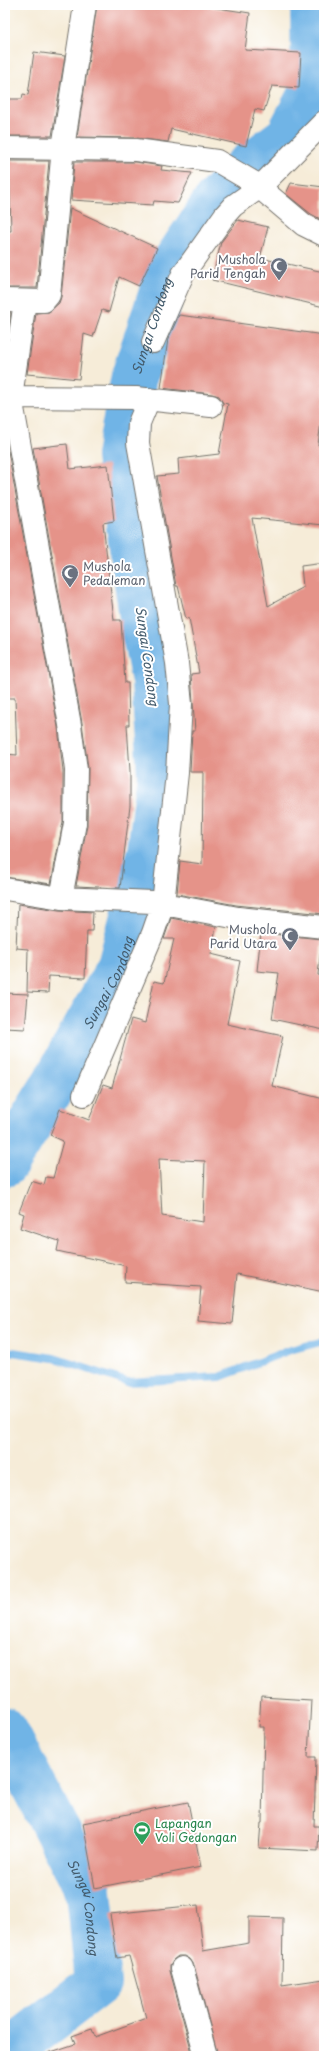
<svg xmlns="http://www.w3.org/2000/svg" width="329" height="2061" viewBox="0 0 329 2061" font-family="'Playpen Sans',sans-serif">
	<rect width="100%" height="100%" fill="#fff"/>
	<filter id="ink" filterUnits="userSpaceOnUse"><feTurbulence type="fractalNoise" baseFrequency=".025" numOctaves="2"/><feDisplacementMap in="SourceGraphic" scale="8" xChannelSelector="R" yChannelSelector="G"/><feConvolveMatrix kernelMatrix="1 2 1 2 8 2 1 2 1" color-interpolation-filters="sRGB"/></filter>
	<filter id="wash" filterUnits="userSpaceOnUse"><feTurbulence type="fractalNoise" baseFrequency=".012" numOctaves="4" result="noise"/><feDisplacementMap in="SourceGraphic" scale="16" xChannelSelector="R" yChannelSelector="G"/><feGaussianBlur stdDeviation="0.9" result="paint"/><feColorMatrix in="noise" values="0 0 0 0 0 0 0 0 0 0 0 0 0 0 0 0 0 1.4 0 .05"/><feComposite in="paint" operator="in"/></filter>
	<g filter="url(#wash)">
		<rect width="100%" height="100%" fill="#f6ecd8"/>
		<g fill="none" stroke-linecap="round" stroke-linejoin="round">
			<path stroke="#70b4e6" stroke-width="8" d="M5,1351L54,1358L127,1382L220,1377L290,1350L324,1341"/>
			<g stroke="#70b4e6" stroke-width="46">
				<path id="s1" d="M5,1164L53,1086L120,966L150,850L160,775L154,681L144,631L119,456L134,376L169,271L217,200L245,169L288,137L314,88L313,5"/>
				<path id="s2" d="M5,1731L89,1892L98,1983L5,2055"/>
			</g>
		</g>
		<g id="blocks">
			<path fill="#e59389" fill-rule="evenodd" d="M97,5H198L250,13L245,50L301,53L299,88L272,86L264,111L255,109L246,146L171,129L168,142L136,138L77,137Z
				M34,52L65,56L52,136H5V99H22L23,94L28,95Z
				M9,161H49L37,288H5V231H11Z
				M74,162H135L162,166L161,170L192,173L178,203L154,201L153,205L71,200Z
				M291,183L324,187V221L311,214L286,194Z
				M70,208L157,248L139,286L119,277L109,312L102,310L93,337L84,334L79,379L27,374L36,313L49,312L59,303L61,297Z
				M238,220L268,227L260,258L324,272V307L212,280L221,242Z
				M5,312L11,313L5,352Z
				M179,315L324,335V399L318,445H324V525L252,518L268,606L303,587L301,566L324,563V914L236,905L177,894L180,861L202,864L203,772H190L192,731H195L191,674L199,673L189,618L186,619L178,586H176L157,476L179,474L178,459L219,454L228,404L223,403L219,396L212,394L161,388L168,339Z
				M67,444L70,469L108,465L114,521L103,523L114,620H121L125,683H128L129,725H127L130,771V806L120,888L76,886L87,825L88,768L82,723L33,448Z
				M5,451H8L58,727L63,771V822L51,884L5,877V754L17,755L15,698H5Z
				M18,904L59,910L93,912L92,931H87L85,978L49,976L48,993L27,992L28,949L16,948Z
				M171,918L216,927L211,954L240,961L227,1024L283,1036L272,1086L324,1099V1292L237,1274L232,1324L198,1321L201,1287L125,1282L126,1266L57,1251L59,1241L20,1228L24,1214L19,1212L31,1181L44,1185L46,1177L53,1178L63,1141L50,1135L60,1109L89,1120L103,1085L112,1088L131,1019L145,1023L154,981L164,983L174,939H164ZM159,1159L205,1161L203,1222L162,1216Z
				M261,933L322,939L318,975L324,976V1030L272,1019L279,973L257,971Z
				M5,993L28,994L25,1029L5,1028Z
				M261,1697L311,1700L308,1757H316L314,1826H319L318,1851L259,1848L261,1823H262L264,1727H259Z
				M188,1802L201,1867L95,1888L83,1823Z
				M198,1905L203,1951L249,1943V1917L283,1918L282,1985L324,1979V2056H218L194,1965L190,1959L185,1956H178L173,1960L170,1965V1971L193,2056H49L48,2053L75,2044L72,2036L92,2029L95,2037L146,2018L129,1956L117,1958L110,1914Z"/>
		</g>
	</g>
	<g filter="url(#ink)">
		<use href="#blocks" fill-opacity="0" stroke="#726f68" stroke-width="1"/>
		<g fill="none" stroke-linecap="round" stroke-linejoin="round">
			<g stroke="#726f68" stroke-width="24">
				<path id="street" d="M5,148L136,150L217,161L253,182L304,225L324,235
					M5,300L44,301L49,295L63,148L85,5
					M25,301L11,397L70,725L76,770L75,823L61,898
					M153,342L183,274L225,215L233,206L260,187L324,122
					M11,397L136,398L211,406
					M5,889L61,898L153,902L238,918L324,927
					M84,1095L153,933L163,904L177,773L181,704L177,663L138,443L139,423L149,399
					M182,1968L206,2056"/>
			</g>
			<use href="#street" stroke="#fff" stroke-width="22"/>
		</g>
	</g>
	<defs>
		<g id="mosque-pin" transform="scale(0.9)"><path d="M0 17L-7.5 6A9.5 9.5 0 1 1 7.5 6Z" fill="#6b7280" stroke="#fff"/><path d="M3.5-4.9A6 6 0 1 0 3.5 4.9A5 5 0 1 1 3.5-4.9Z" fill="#fff"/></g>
		<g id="stadium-pin" transform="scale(0.9)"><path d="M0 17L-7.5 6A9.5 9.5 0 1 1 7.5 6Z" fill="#2e9e5b" stroke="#fff"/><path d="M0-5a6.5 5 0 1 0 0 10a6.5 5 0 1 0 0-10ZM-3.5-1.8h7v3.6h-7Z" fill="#fff"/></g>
	</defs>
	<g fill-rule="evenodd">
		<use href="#mosque-pin" x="279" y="266"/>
		<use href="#mosque-pin" x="70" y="573"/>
		<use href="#mosque-pin" x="290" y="936"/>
		<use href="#stadium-pin" x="142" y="1830"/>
	</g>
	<g text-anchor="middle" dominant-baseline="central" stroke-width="4" stroke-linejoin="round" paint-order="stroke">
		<g font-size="12" fill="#5b616d" stroke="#fff" text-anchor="end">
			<text x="266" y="259">Mushola<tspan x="266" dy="14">Parid Tengah</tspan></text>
			<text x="83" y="566" text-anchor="start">Mushola<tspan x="83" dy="14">Pedaleman</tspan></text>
			<text x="277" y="929">Mushola<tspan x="277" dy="14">Parid Utara</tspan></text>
		</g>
		<g font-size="12" fill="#27864d" stroke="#fff" text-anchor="start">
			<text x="155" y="1823">Lapangan<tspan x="155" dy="14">Voli Gedongan</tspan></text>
		</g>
		<g font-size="13" font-style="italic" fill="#435b6c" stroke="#fff">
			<text stroke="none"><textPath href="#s1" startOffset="881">Sungai Condong</textPath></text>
			<text transform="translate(148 656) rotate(82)">Sungai Condong</text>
			<text stroke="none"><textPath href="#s1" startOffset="209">Sungai Condong</textPath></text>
			<text stroke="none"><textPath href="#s2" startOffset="195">Sungai Condong</textPath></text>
		</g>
	</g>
	<rect width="329" height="2061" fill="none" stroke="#fff" stroke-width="20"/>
</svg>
